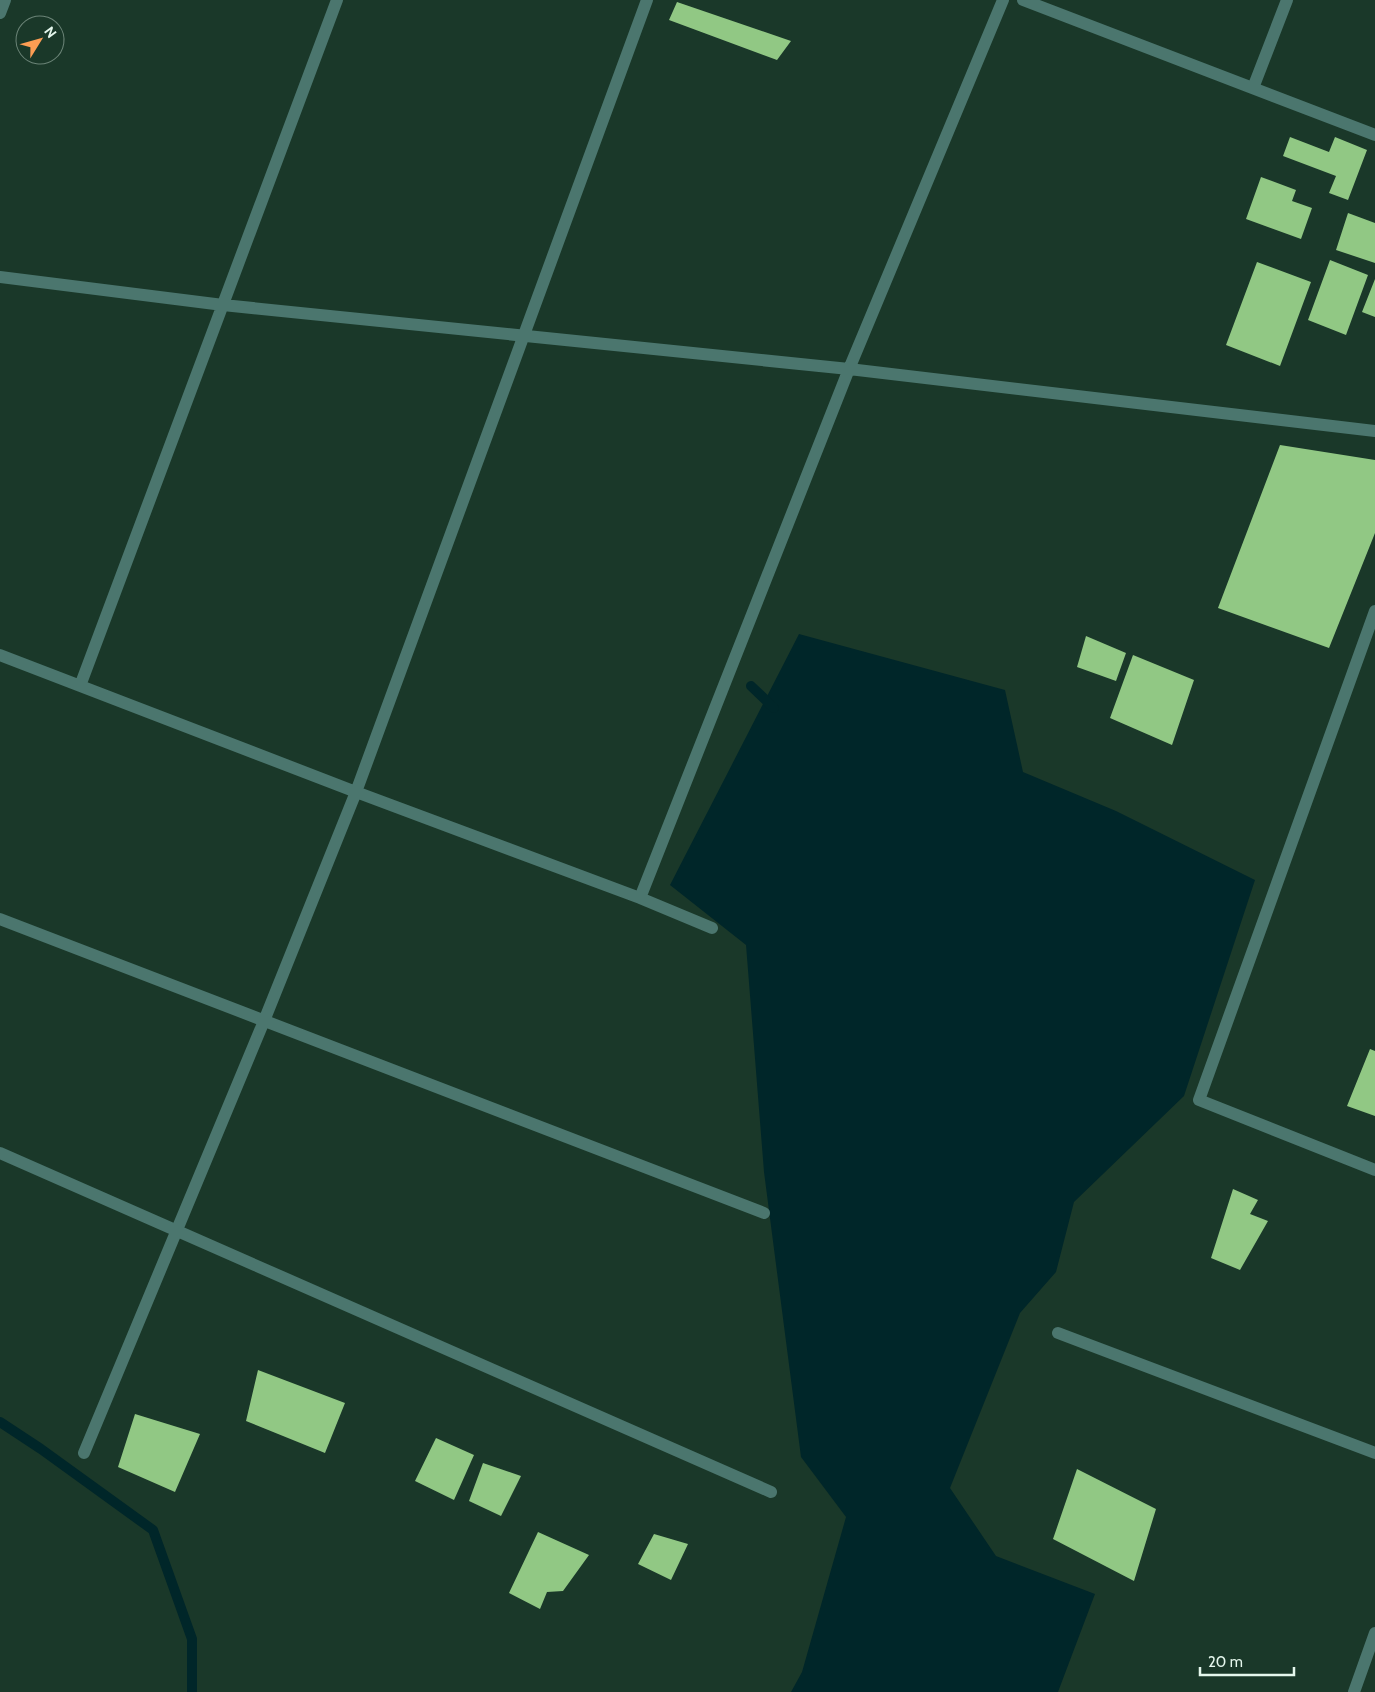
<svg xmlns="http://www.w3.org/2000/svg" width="1375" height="1692" viewBox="0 0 1375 1692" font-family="Cabin,sans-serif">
	<rect width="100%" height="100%" fill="#1a3829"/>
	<path fill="#002629" d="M799,634L1005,690L1023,772L1116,811L1255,880L1184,1096L1074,1202L1056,1272L1020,1313L950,1488L996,1556L1095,1594L1058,1692H791L802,1672L846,1517L801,1457L764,1172L746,945L670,885Z"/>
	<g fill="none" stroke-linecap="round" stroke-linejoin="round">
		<path stroke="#002629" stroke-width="10" d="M751,686L774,708
			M0,1422L41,1449L153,1530L192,1639V1692"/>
	</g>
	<path fill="#91c884" d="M677,2L791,41L777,60L669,20Z
		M1290,137L1329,152L1335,137L1367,150L1348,200L1329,193L1336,176L1283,156Z
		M1261,177L1296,190L1292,201L1312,208L1301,239L1246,219Z
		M1348,213L1375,223V263L1336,250Z
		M1330,260L1368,275L1346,335L1308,320Z
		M1257,262L1311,282L1280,366L1226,345Z
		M1375,279V317L1362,312Z
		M1280,445L1375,460V533L1329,648L1218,608Z
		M1086,636L1126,653L1116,681L1077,667Z
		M1133,655L1194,680L1172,745L1110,718Z
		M1370,1049L1375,1051V1116L1347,1106Z
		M1233,1189L1258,1200L1250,1214L1268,1221L1240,1270L1211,1258Z
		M258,1370L345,1403L325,1453L246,1421Z
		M135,1414L200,1434L175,1492L118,1467Z
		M436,1438L474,1455L454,1500L415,1481Z
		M483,1463L521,1476L501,1516L469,1501Z
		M1077,1469L1156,1509L1134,1581L1053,1539Z
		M538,1532L589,1555L563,1591L547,1592L540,1609L509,1593Z
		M654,1534L688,1544L671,1580L638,1564Z"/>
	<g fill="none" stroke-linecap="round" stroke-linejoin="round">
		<path stroke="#4b766e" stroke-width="12" d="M1023,0L1375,135
			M0,13L5,0
			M1253,88L1287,0
			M0,277L223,305L849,369L1375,431
			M1375,611L1199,1100L1375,1170
			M0,655L356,792L640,898L712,928
			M80,686L337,0
			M640,898L849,369L1003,0
			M0,919L764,1213
			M0,1153L771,1492
			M1058,1333L1375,1453
			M84,1453L264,1021L356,792L647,0
			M1354,1692L1375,1633"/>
	</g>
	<g transform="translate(40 40) rotate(53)"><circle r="24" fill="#1a3829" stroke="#6b8477"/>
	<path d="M0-4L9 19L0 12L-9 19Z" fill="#fc9d53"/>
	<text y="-8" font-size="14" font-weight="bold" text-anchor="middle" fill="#e5f7ed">N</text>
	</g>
	<path d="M1200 1667v8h94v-8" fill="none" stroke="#e5f7ed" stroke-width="2.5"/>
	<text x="1208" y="1667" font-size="15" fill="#e5f7ed" stroke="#1a3829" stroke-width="4" paint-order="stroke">20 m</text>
</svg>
